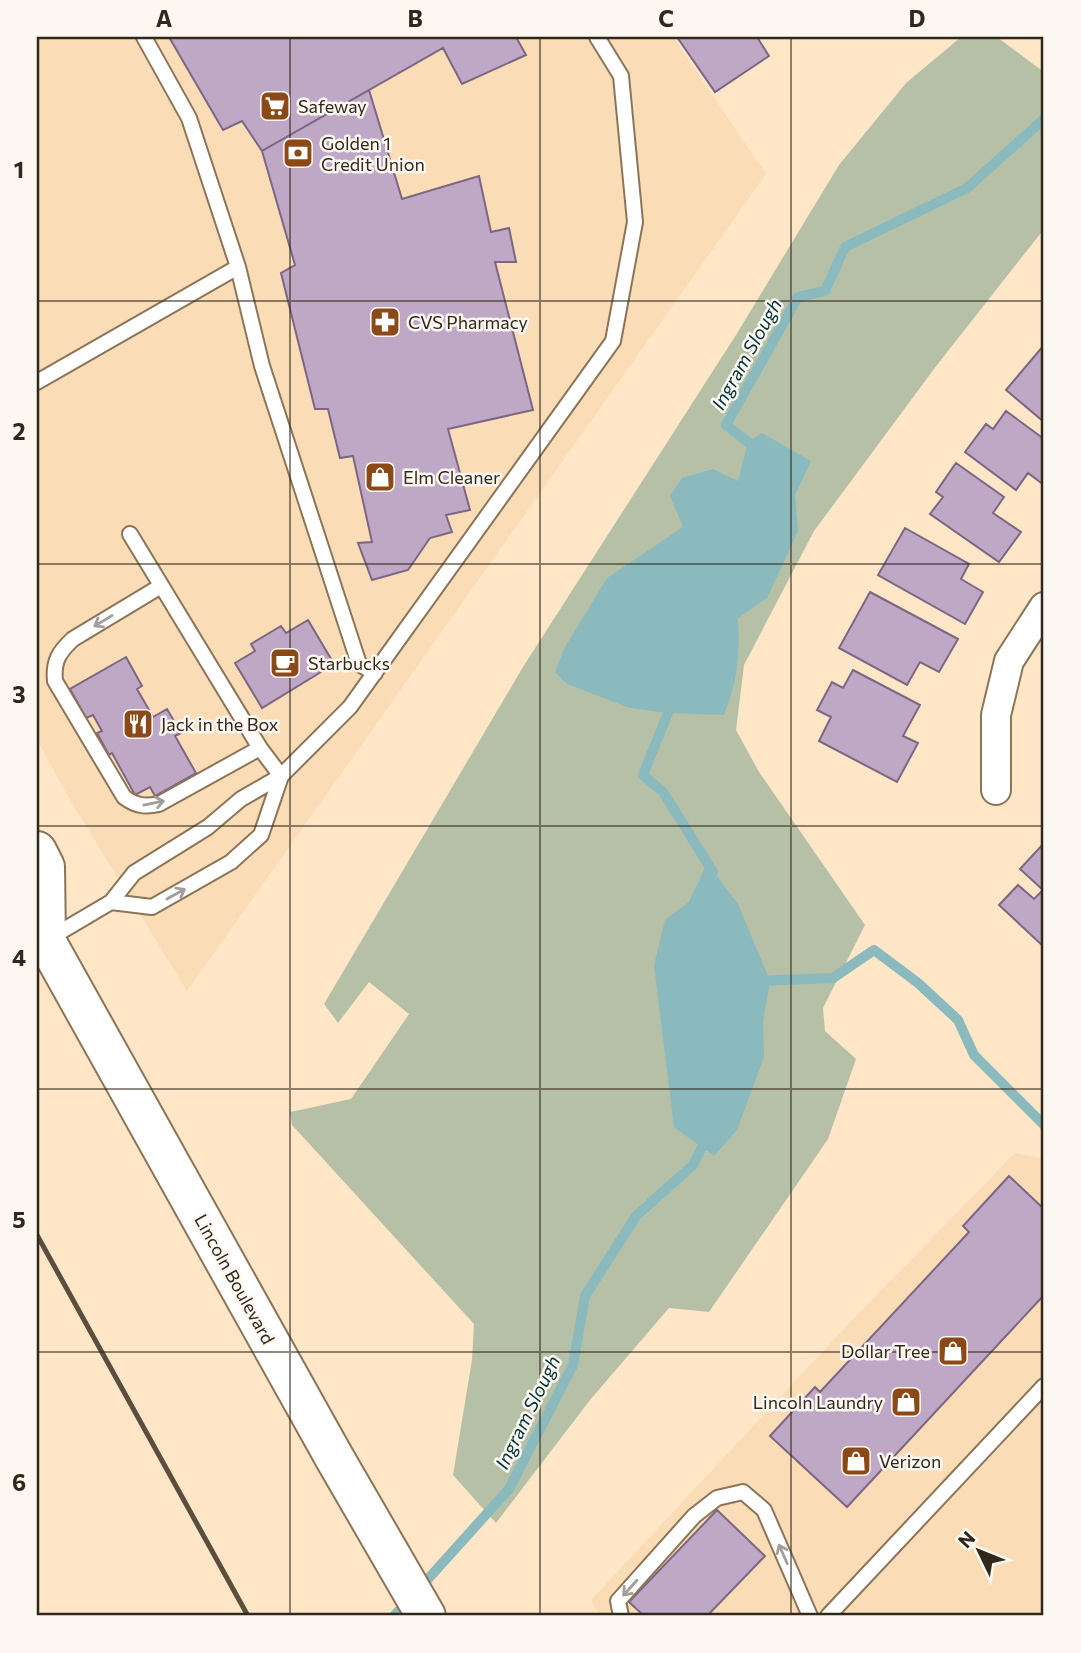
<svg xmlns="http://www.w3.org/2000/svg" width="1081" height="1653" viewBox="0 0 1081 1653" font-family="Commissioner,sans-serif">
	<rect width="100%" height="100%" fill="#ffe6c7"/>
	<path fill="#fadcb7" d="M37,37H673L766,174L187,991L66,793L37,739Z
		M1015,1153L1044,1159V1616H600L591,1600L856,1316Z"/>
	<path fill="#b5c0a7" d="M961,37H997L1044,72V229L937,365L814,531L744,665L736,730L759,772L865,925L823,1008L825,1031L856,1059L828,1139L709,1312L669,1308L590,1400L496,1523L453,1475L472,1360L474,1324L292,1125L290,1112L351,1099L409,1014L369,982L338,1023L324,1004L523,667L736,335L839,165L906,83Z"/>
	<path fill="#8ab9be" d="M762,433L811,461L795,495L798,531L767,598L738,618C740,656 738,679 724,715L667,713L630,708L567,684L555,672L565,647L607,578L683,527L670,496L682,478L713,469L738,481L748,442Z
		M707,863L738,904L770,981L763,1021L764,1057L737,1130L714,1156L674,1127L654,965L665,920L689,902Z"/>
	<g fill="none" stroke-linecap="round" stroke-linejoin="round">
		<path stroke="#8ab9be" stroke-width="10" d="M757,449L726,425L798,297L825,291L845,247L967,188L1044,119
			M672,703L643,775L663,792L713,872
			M759,981L833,978L874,950L918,983L958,1020L974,1055L1044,1125
			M419,1589L509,1489L573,1365L585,1296L636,1216L693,1165L706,1139
			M394,1616L409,1600"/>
	</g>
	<path fill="#bfa8c6" stroke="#7c6783" stroke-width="2" d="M169,37H516L526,55L462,84L443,48L262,151L242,121L223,130Z
		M677,37H757L769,56L715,92Z
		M369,90L402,199L479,176L491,232L509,228L516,262H495L533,410L448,429L470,510L446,515L452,532L430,538L408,570L372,580L358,543L372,542L353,456L340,458L328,409H315L281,273L295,265L262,151Z
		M1044,345V422L1006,390Z
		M1006,411L1044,439V485L1028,473L1016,490L965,452L986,424L993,429Z
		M956,463L1004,497L993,513L1021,532L999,562L930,514L943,497L936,492Z
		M905,528L969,564L961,579L983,592L965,624L878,575Z
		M870,592L958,639L939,672L920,662L907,685L839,648Z
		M308,620L334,664L262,708L235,663L255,651L251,644L281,626L286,633Z
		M126,657L142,686L137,689L153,717L167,709L181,733L175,736L196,773L155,796L150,787L135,795L112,753L109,755L97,733L102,731L93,715L86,718L70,689Z
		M853,670L920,705L903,736L918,743L897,782L819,741L831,717L817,710L832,682L843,688Z
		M1044,843V947L999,905L1018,885L1034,899L1043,890L1020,869Z
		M1009,1176L1044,1209V1295L847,1507L770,1436L815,1387L820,1392L969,1232L963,1226Z
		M717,1510L765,1556L707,1616H644L629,1602Z"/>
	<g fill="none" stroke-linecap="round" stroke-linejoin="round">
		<g stroke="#8b7559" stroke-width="18">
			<path id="lane" d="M144,37L189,118L238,267L262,366L359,664L375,673
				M37,382L238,267
				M130,534L260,748L281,776
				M161,586L73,639C59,652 53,661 55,681L124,797C136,806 145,807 159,804L260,748
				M111,902L152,907L231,862L261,835L281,776
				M50,938L111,902L134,873L208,827L241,799L281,776L350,707L613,341L635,222L621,76L597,37
				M621,1616L618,1601L694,1516L717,1498L743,1492L764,1510L810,1616
				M828,1616L1044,1386"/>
		</g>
		<g stroke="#8b7559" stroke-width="32">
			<path id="street" d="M996,790V715L1009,661L1044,607"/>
		</g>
		<g stroke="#8b7559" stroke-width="42">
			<path id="primary" d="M37,851L45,867L46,941
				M37,934L46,941L334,1457L426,1616"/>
		</g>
		<use href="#lane" stroke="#fff" stroke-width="14"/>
		<use href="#street" stroke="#fff" stroke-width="28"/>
		<use href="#primary" stroke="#fff" stroke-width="38"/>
		<path stroke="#5a4e3e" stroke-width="5" d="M37,1235L248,1616"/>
	</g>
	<defs><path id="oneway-shaft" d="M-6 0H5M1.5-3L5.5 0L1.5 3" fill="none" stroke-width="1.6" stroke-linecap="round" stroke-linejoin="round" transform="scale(1.75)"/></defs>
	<g stroke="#a29e99">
		<use href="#oneway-shaft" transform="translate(103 621) rotate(149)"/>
		<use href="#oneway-shaft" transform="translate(154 803) rotate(-12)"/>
		<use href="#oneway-shaft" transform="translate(176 894) rotate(-29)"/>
		<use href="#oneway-shaft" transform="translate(783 1554) rotate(-114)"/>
		<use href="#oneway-shaft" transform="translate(630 1588) rotate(132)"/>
	</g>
	<path fill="none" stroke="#31281c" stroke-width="2" stroke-opacity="0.55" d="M290,37V1616M540,37V1616M791,37V1616M37,301H1044M37,564H1044M37,826H1044M37,1089H1044M37,1352H1044"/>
	<defs>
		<g id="supermarket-square" transform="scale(1.575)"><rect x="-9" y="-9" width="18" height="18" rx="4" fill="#8b4917" stroke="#fcf7f1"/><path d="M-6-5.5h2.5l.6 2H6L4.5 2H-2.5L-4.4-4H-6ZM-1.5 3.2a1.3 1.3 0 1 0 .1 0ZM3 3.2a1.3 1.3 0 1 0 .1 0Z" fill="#fff"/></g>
		<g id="bank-square" transform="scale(1.575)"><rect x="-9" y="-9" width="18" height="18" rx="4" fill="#8b4917" stroke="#fcf7f1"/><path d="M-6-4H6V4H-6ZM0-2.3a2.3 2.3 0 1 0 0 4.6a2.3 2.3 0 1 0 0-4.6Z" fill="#fff"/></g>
		<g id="pharmacy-square" transform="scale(1.575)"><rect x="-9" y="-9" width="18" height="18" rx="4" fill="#8b4917" stroke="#fcf7f1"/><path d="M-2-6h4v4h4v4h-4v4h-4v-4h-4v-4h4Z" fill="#fff"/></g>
		<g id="shop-square" transform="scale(1.575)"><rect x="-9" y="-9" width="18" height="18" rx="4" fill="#8b4917" stroke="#fcf7f1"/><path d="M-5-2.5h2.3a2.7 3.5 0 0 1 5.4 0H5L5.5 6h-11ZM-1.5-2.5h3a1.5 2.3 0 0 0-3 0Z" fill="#fff"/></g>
		<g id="cafe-square" transform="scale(1.575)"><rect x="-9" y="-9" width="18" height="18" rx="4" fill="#8b4917" stroke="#fcf7f1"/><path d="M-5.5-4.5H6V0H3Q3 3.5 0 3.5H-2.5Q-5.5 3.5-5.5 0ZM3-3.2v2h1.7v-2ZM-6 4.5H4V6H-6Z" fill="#fff"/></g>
		<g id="restaurant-square" transform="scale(1.575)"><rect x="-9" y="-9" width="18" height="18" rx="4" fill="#8b4917" stroke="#fcf7f1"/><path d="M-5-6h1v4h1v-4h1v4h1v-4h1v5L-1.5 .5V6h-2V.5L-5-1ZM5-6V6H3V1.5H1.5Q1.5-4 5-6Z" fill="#fff"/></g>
	</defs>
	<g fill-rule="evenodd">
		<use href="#supermarket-square" x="275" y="106"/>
		<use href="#bank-square" x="298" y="153"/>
		<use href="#pharmacy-square" x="385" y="322"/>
		<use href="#shop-square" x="380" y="477"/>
		<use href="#cafe-square" x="285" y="663"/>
		<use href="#restaurant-square" x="138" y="724"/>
		<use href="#shop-square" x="953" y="1351"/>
		<use href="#shop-square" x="906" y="1402"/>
		<use href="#shop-square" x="856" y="1461"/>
	</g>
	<g text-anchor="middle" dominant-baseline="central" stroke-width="5" stroke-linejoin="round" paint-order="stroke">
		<g font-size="18" fill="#31281c" stroke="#fcf7f1" text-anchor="start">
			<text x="298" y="106">Safeway</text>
			<text x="321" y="143">Golden 1<tspan x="321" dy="21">Credit Union</tspan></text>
			<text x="408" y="322">CVS Pharmacy</text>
			<text x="403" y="477">Elm Cleaner</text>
			<text x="308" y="663">Starbucks</text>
			<text x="161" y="724">Jack in the Box</text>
			<text x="930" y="1351" text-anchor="end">Dollar Tree</text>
			<text x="883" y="1402" text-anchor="end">Lincoln Laundry</text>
			<text x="879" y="1461">Verizon</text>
		</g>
		<g font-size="18" fill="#31281c" stroke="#fcf7f1">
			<text transform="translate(235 1279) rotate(61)">Lincoln Boulevard</text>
		</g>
		<g font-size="19" font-style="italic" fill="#023237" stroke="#fcf7f1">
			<text transform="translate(746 354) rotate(-61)">Ingram Slough</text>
			<text transform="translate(527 1412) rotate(-64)">Ingram Slough</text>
		</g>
	</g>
	<rect width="1081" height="1653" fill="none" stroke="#fcf7f1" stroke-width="77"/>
	<g transform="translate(979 1551) rotate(313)" stroke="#fcf7f1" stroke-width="5" paint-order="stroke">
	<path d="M0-5L12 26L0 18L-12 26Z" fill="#31281c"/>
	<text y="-10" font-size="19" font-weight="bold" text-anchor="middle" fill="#31281c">N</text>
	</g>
	<rect x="38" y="38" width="1004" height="1576" fill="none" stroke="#31281c" stroke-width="2.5"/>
	<g font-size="23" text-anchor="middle" font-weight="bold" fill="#31281c">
		<text x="164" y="27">A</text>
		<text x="415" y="27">B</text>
		<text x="666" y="27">C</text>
		<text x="917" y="27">D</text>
		<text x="19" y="178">1</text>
		<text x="19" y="440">2</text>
		<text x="19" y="703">3</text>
		<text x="19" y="966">4</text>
		<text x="19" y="1228">5</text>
		<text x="19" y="1491">6</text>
	</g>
</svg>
